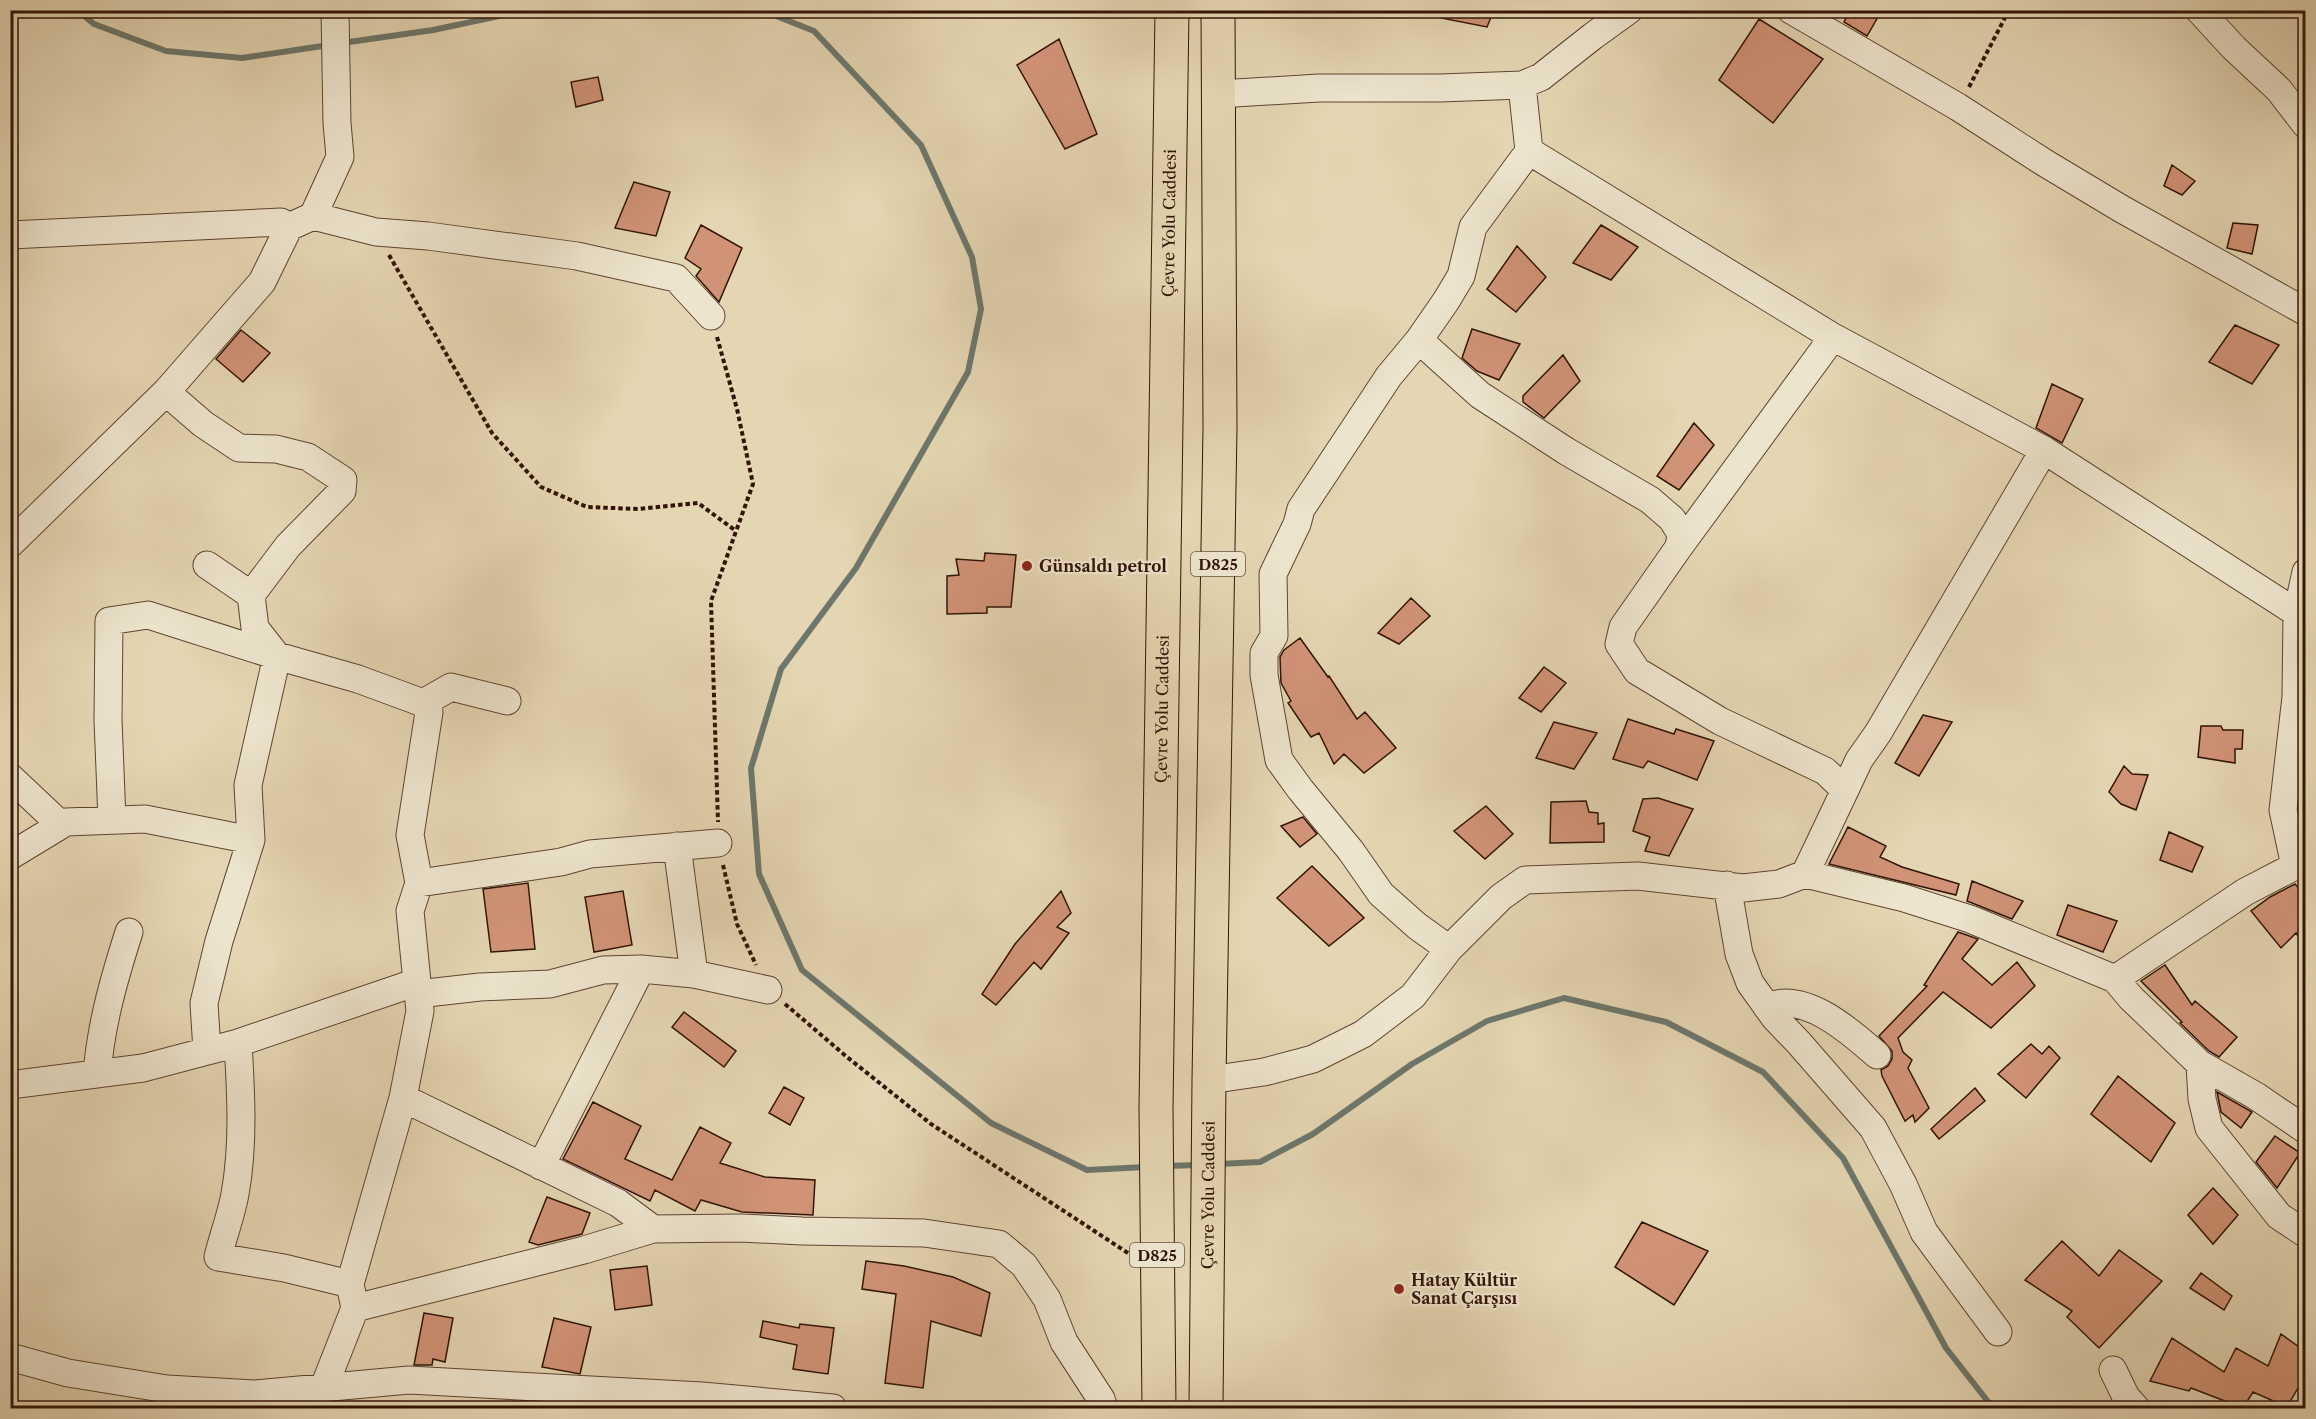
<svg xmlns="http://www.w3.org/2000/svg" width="2316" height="1419" viewBox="0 0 2316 1419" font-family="'Libre Caslon Text',serif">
	<rect width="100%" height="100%" fill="#e4d6b2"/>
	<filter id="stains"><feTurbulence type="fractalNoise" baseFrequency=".00333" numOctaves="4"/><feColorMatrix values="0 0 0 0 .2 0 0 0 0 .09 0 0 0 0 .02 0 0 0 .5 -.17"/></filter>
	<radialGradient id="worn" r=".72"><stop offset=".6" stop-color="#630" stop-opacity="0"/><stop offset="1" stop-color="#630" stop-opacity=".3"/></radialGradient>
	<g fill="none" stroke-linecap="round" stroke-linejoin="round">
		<path stroke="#6d776c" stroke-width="6" d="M77,10L94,24L166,51L242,58L329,45
			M761,10L814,31L921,145L972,257L981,309L968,372L856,568L781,669L751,768L759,874L802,970L991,1123L1087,1170L1146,1167
			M342,43L433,30L528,10
			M1219,1164L1260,1162L1313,1134L1412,1064L1487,1021L1564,998L1666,1022L1763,1072L1843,1158L1946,1348L1993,1408
			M1165,1166L1200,1165"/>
	</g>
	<path fill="#d19376" stroke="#311406" stroke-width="1.5" d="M1442,10H1494L1487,27L1441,18Z
		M1850,10H1882L1867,36L1844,22Z
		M1759,19L1823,59L1773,123L1719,80Z
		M1059,39L1097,134L1065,149L1017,65Z
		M598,77L603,100L576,107L571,82Z
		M2172,165L2195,181L2182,195L2164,186Z
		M634,182L670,192L656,236L615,228Z
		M2233,223L2258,225L2252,254L2227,248Z
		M701,225L742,248L719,302L696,276L701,269L685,258Z
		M1601,225L1638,247L1611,280L1573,263Z
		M1517,246L1546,277L1516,312L1487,289Z
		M2235,325L2279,345L2252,384L2209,362Z
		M1472,329L1520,344L1499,380L1477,371L1462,358Z
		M241,330L270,353L243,382L216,359Z
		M1563,355L1580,381L1544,418L1523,402V396Z
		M2052,384L2083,399L2062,443L2036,428Z
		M1694,423L1714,445L1679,490L1657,476Z
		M985,553L1016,555L1011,607H987V613L947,614V576L959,575L956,559L984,561Z
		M1411,598L1430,616L1399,644L1378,633Z
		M1300,638L1328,677L1329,676L1357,719L1365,712L1396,748L1364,773L1344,754L1334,764L1319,733L1311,737L1288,703L1291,701L1281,683L1280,657L1284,650Z
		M1544,667L1566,683L1541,712L1519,698Z
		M1923,715L1952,722L1919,776L1895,763Z
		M1628,719L1674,734L1676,729L1714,741L1697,780L1648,761L1643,768L1613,759Z
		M1554,722L1597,733L1574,769L1536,758Z
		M2201,726H2221L2223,730H2243L2242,749H2235V763L2198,757Z
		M2124,766L2132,774L2148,775L2136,810L2121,804L2109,792Z
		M1658,798L1693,809L1669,856L1645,851L1650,837L1633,831L1643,799Z
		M1586,801L1589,812L1598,813V824L1604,823V842L1550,843L1551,802Z
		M1486,806L1513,834L1485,859L1454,831Z
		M1303,817L1317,834L1300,847L1281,826Z
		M1848,827L1886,846L1880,857L1902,867L1959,884L1956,895L1829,864Z
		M2169,832L2203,847L2192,872L2160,860Z
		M1312,866L1364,918L1329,946L1277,898Z
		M1972,881L2023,901L2012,919L1967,901Z
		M528,883L535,949L491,952L483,889Z
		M2295,884L2306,896V947L2296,933L2281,948L2251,911L2270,897Z
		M623,891L632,945L594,952L585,897Z
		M1061,891L1071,913L1057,927L1069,933L1041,969L1034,962L996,1005L982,994L1015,944Z
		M2068,905L2117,921L2103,952L2057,935Z
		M1958,932L1978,939L1962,959L1992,985L2017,962L2035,986L1991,1028L1943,992L1898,1038L1903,1052L1912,1060L1908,1068L1929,1108L1915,1122L1913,1115L1905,1121L1882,1076L1881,1070L1888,1066L1892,1059V1051L1879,1036L1927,986L1924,985Z
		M2165,965L2192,1005L2195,1001L2237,1037L2219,1057L2209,1051L2180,1023L2182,1022L2141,981Z
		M684,1012L736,1051L724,1067L672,1027Z
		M2031,1044L2042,1054L2049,1046L2060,1058L2026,1098L1998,1074Z
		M2118,1076L2175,1123L2151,1162L2091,1114Z
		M784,1087L804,1098L790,1125L769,1113Z
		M1975,1088L1985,1101L1939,1139L1931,1129Z
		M2217,1092L2252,1112L2241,1128L2221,1112Z
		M593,1102L641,1126L625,1159L672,1180L700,1127L731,1143L720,1163L765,1177L815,1180L813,1215L742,1212L701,1200L695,1211L655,1190L650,1201L563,1159Z
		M2275,1136L2300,1153L2277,1188L2256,1162Z
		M2213,1188L2238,1215L2213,1244L2188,1215Z
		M547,1197L590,1213L582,1234L538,1245L529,1242Z
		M1642,1222L1708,1251L1674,1305L1615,1267Z
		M2062,1241L2099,1276L2119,1250L2162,1281L2099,1348L2067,1317L2072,1311L2025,1280Z
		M866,1261L904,1266L953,1277L990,1293L981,1336L931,1321L923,1388L885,1383L896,1294L862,1289Z
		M647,1266L652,1305L615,1310L610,1270Z
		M2201,1273L2232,1296L2224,1310L2190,1288Z
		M424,1313L453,1318L445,1362L433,1359L432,1365H414Z
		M554,1318L591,1327L580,1374L542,1367Z
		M763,1321L799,1328L800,1324L834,1328L828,1374L793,1369L797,1345L760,1337Z
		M2281,1334L2306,1352V1374L2287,1407L2253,1392L2243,1408L2191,1388L2189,1391L2150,1381L2172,1338L2224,1372L2236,1348L2268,1366Z"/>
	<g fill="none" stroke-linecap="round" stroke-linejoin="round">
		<g stroke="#5e4431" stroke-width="29">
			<path id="minor" d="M1791,10L1958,107L2045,163L2120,208L2306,312
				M2199,10L2234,48L2279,90L2306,125
				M1219,94L1319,88H1440L1522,85L1541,77L1593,36L1629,10
				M1529,151L1833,337L2044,450L2297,613
				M313,216L340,157L337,123L335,10
				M289,227L313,216L376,232L428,236L577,256L676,278L711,316
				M10,235L281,222L289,227L262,282L166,392L10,544
				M1419,340L1480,395L1566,451L1650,500L1672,519L1681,534L1679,547L1623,627L1619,644L1637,671L1720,721L1825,771L1845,790L1805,874
				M166,392L203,424L239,448L276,449L308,457L343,480L342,491L288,546L251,595
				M1679,547L1833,337
				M423,703L451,687L507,701
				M10,777L61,825
				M1845,790L1859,760L1878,733L2044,450
				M677,846L694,974
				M10,856L66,822L145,819L251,840L248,785L277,656L255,628L251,595L207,565
				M2295,866L2283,810L2296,697L2297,613L2306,572
				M419,883L561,862L590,854L718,843
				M1727,885L1739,954L1750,983L1775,1018L1799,1043L1873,1128L1903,1184L1924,1232L1998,1332
				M1449,949L1417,926L1381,894L1351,851L1300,789L1279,760L1264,675V653L1274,636L1273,574L1297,524L1301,509L1389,376L1419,340L1446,301L1461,276L1473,227L1529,151L1522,85
				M2115,979L2245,892L2295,866H2306
				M418,994L480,987L550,984L603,970L641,969L694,974L768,990
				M1767,1007C1804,990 1851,1032 1877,1055
				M238,1043C241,1094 244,1144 235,1194C231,1216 223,1236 218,1257L284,1268L350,1284
				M207,1051L204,1003L219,941L251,840
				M2200,1064L2202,1099L2209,1128L2279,1216L2306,1234
				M97,1074C101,1024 114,979 129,932
				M1209,1080L1264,1072L1313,1059L1363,1034L1413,996L1449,949L1501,897L1525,880L1638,876L1743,888L1779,884L1805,874L1904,898L1970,919L2115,979L2131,998L2200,1064L2256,1096L2306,1130
				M10,1085L143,1068L238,1043L417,982L410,911L419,883L410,835L429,712L423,703L358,679L277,656L148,615L109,621L108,720L112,820
				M403,1098L618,1203L653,1229L741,1228L802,1231L924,1233L999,1244L1024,1265L1047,1299L1064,1342L1101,1399L1104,1408
				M541,1166L641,969
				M355,1308L584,1250L653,1229
				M10,1357L68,1373L167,1389L254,1394L409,1380L702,1396L833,1408
				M2113,1370L2126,1397L2136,1408
				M323,1408L324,1387L355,1308L350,1284L403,1098L420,1011L417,982"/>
		</g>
		<g stroke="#311406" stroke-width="35">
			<g id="highway">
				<path id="s1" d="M1159,1408L1156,1108L1172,10"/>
				<path id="s2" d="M1206,1408L1209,1080L1220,428L1218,10"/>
			</g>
		</g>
		<path stroke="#311406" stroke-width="4" stroke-dasharray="4.5 3" stroke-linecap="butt" d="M1969,87L2009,10
			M389,255L492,433L541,487L587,507L638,509L698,503L736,531
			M717,337L737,409L753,484L711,601L718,822
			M723,865L737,924L756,965
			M785,1004L847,1057L931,1124L1131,1255"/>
		<use href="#minor" stroke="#ede4cd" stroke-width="27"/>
		<use href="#highway" stroke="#e4d6b2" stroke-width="33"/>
	</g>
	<g fill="#8f2418" stroke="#ede4cd" stroke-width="2">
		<circle cx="1027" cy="566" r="6"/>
		<circle cx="1399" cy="1289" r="6"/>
	</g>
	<g text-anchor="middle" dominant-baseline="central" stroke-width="4.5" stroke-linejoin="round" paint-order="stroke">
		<g fill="#ede4cd" stroke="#695242" stroke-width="1.5">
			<rect x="1191" y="552" width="54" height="24" rx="4.5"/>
			<rect x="1130" y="1243" width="54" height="24" rx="4.5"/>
		</g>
		<g font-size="15" font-weight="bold" fill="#311406">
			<text x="1218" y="564">D825</text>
			<text x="1157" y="1255">D825</text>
		</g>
		<g font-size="16" fill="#311406" stroke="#ede4cd">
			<text stroke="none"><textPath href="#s1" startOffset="1185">Çevre Yolu Caddesi</textPath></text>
			<text stroke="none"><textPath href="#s1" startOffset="699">Çevre Yolu Caddesi</textPath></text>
			<text stroke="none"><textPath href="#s2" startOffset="213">Çevre Yolu Caddesi</textPath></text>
		</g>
		<g font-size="16" font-weight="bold" fill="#311406" stroke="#ede4cd" text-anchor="start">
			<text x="1039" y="566">Günsaldı petrol</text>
			<text x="1411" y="1280">Hatay Kültür<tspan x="1411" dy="18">Sanat Çarşısı</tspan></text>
		</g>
	</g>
	<rect width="2316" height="1419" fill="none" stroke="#e4d6b2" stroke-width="36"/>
	<rect x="12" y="12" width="2292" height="1395" fill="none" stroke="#311406" stroke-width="3"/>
	<rect x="18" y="18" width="2280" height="1383" fill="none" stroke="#311406" stroke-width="1.5"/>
	<rect width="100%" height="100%" filter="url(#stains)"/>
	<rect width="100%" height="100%" fill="url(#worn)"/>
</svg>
